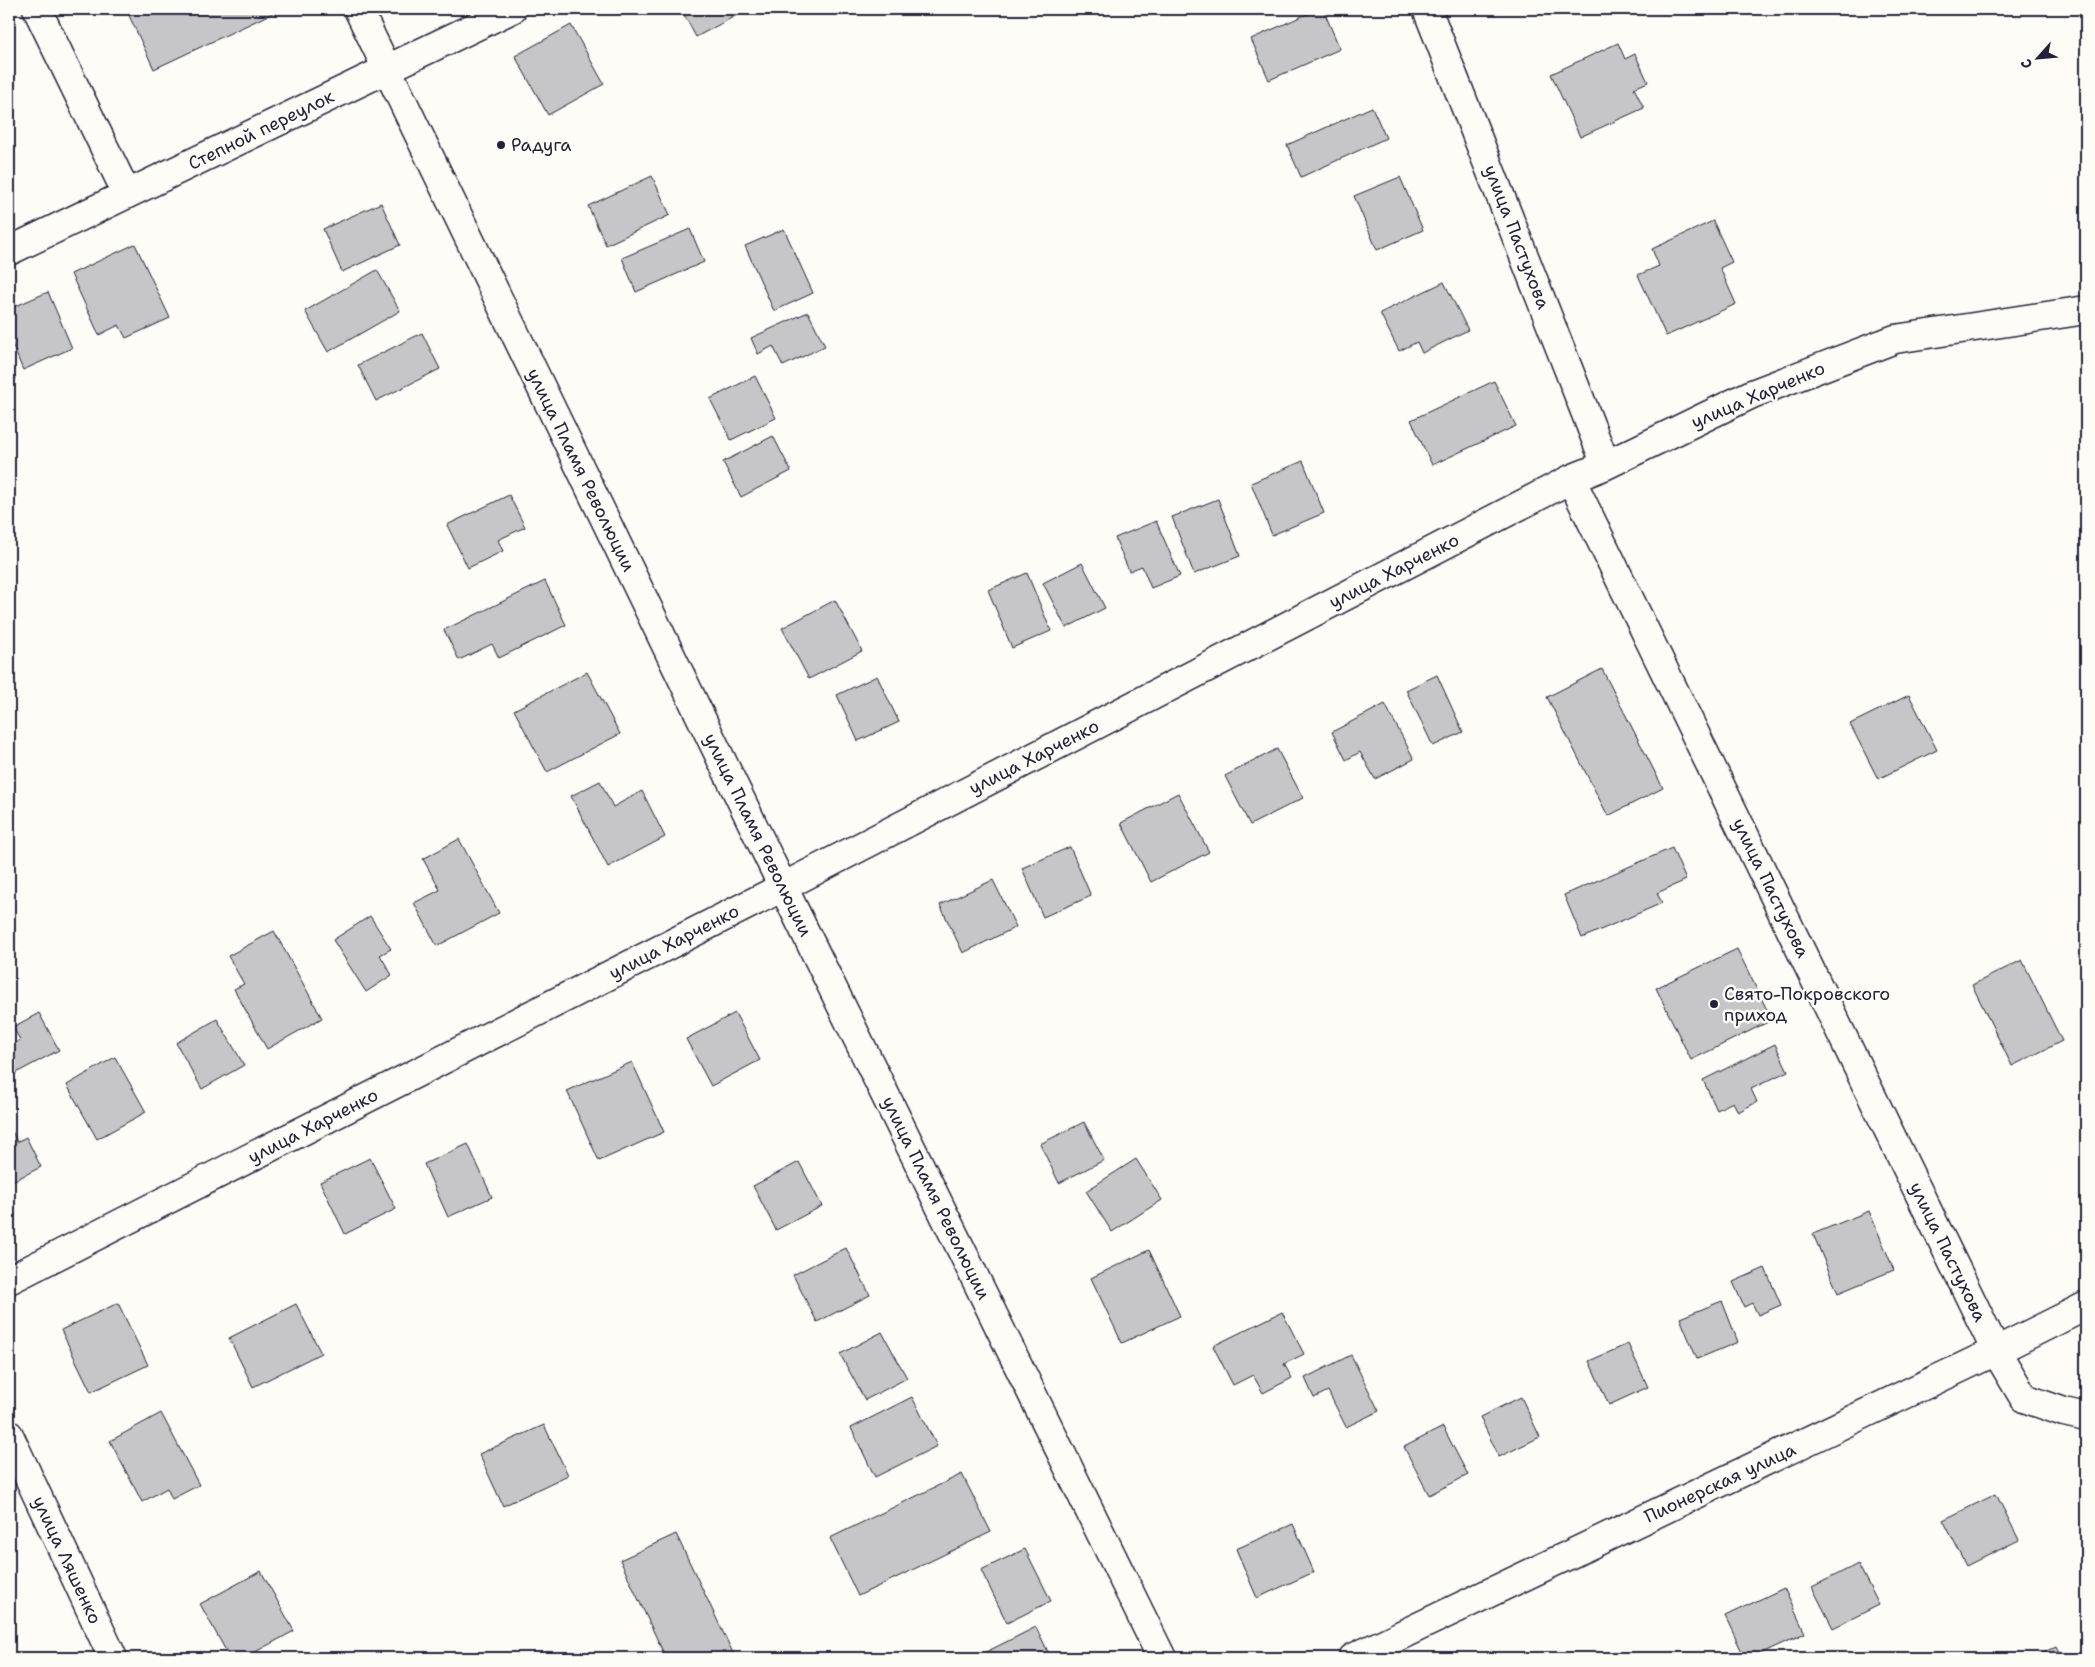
<svg xmlns="http://www.w3.org/2000/svg" width="2095" height="1667" viewBox="0 0 2095 1667" font-family="'Shantell Sans',sans-serif">
	<rect width="100%" height="100%" fill="#fdfcf7"/>
	<filter id="ink" filterUnits="userSpaceOnUse"><feTurbulence type="fractalNoise" baseFrequency=".02" numOctaves="2"/><feDisplacementMap in="SourceGraphic" scale="10" xChannelSelector="R" yChannelSelector="G"/><feConvolveMatrix kernelMatrix="1 2 1 2 8 2 1 2 1" color-interpolation-filters="sRGB"/></filter>
	<g filter="url(#ink)">
		<path fill="#c6c6c8" stroke="#22223b" d="M126,9H276L277,11L154,69Z
			M681,9H734L737,15L696,37Z
			M1318,9H1323L1340,49L1269,80L1251,39Z
			M571,25L604,84L548,115L515,56Z
			M1618,43L1625,59L1635,54L1648,82L1634,88L1644,108L1580,137L1551,74Z
			M1372,107L1386,138L1301,177L1287,145Z
			M652,176L670,215L606,245L588,206Z
			M1400,177L1423,230L1377,250L1354,196Z
			M381,203L400,245L342,272L323,229Z
			M1713,221L1732,262L1720,268L1736,304L1666,336L1638,275L1659,266L1652,249Z
			M690,229L704,262L636,292L622,258Z
			M784,229L813,293L774,311L745,246Z
			M135,244L170,318L126,338L119,325L99,335L71,274Z
			M377,270L400,311L328,352L305,311Z
			M1444,282L1468,330L1422,353L1417,342L1399,351L1380,313Z
			M48,292L72,348L23,370L9,337V309Z
			M808,312L825,346L783,366L773,346L758,354L751,338Z
			M422,333L440,369L376,401L358,365Z
			M9,364L16,379L9,382Z
			M755,376L776,418L731,440L710,399Z
			M1494,381L1516,426L1432,465L1411,420Z
			M773,436L791,471L741,497L723,462Z
			M1303,461L1324,513L1272,535L1251,483Z
			M509,495L525,527L498,540L503,551L468,568L447,525Z
			M1218,499L1240,556L1194,574L1172,517Z
			M1156,521L1180,576L1151,588L1142,566L1129,571L1115,538Z
			M1082,563L1105,608L1066,628L1043,583Z
			M1027,573L1051,631L1012,648L988,590Z
			M545,581L566,625L499,658L492,644L459,660L444,630Z
			M835,600L862,651L809,679L782,628Z
			M1602,669L1663,788L1608,816L1547,697Z
			M587,672L620,734L547,772L514,710Z
			M1437,675L1463,732L1433,746L1406,690Z
			M877,676L899,722L858,741L837,695Z
			M1909,695L1937,750L1878,779L1850,724Z
			M1385,704L1414,759L1375,779L1360,752L1346,760L1332,732Z
			M1277,749L1303,798L1250,825L1225,776Z
			M600,781L613,807L642,791L665,837L608,867L571,796Z
			M1178,793L1209,852L1151,882L1121,823Z
			M459,839L499,913L437,946L414,903L440,890L423,859Z
			M1070,847L1091,896L1043,917L1022,868Z
			M1672,848L1686,880L1657,893L1662,903L1582,938L1564,895Z
			M993,880L1016,927L963,953L940,905Z
			M370,916L391,949L380,955L392,975L366,992L333,940Z
			M274,931L322,1018L267,1049L234,989L244,984L228,956Z
			M1737,949L1772,1020L1691,1060L1656,988Z
			M2022,960L2062,1041L2012,1066L1972,985Z
			M39,1013L59,1050L16,1073L9,1059V1046L20,1040L13,1027Z
			M735,1013L760,1060L711,1086L686,1039Z
			M217,1019L244,1065L202,1089L176,1043Z
			M1775,1044L1788,1071L1751,1089L1757,1102L1738,1112L1733,1102L1717,1110L1703,1080Z
			M115,1057L146,1112L97,1139L67,1085Z
			M632,1062L664,1132L599,1161L567,1091Z
			M1084,1122L1104,1160L1059,1183L1040,1144Z
			M9,1125L17,1142L26,1137L41,1167L9,1183Z
			M468,1144L492,1197L448,1217L424,1164Z
			M370,1158L396,1209L345,1234L320,1182Z
			M1136,1159L1162,1200L1112,1232L1086,1191Z
			M799,1162L822,1206L776,1230L753,1186Z
			M1869,1211L1894,1270L1838,1293L1813,1234Z
			M846,1248L870,1295L817,1322L793,1275Z
			M1149,1250L1180,1316L1122,1343L1091,1278Z
			M1765,1268L1781,1305L1758,1315L1752,1303L1744,1307L1733,1282Z
			M1722,1301L1738,1342L1697,1359L1680,1318Z
			M118,1303L148,1365L91,1392L61,1330Z
			M296,1304L321,1353L253,1387L229,1338Z
			M1282,1312L1304,1354L1284,1364L1292,1378L1263,1393L1253,1375L1233,1385L1213,1346Z
			M882,1332L907,1378L865,1400L840,1354Z
			M1628,1344L1648,1387L1609,1405L1589,1361Z
			M1351,1355L1379,1411L1346,1427L1328,1391L1314,1398L1305,1378Z
			M912,1397L937,1446L875,1477L851,1428Z
			M1521,1397L1540,1437L1499,1457L1480,1417Z
			M161,1413L199,1485L172,1499L167,1488L142,1502L110,1441Z
			M544,1425L568,1475L503,1506L479,1454Z
			M1443,1427L1468,1475L1429,1495L1404,1447Z
			M962,1474L991,1532L858,1596L830,1538Z
			M1996,1494L2019,1540L1967,1566L1943,1520Z
			M1293,1524L1314,1572L1257,1598L1236,1549Z
			M676,1534L734,1655L728,1658H666L620,1560Z
			M1025,1549L1051,1601L1007,1623L981,1570Z
			M1858,1564L1879,1605L1833,1628L1812,1587Z
			M261,1571L294,1631L244,1658H230L200,1604Z
			M1784,1588L1805,1633L1751,1658H1745L1725,1616Z
			M1036,1627L1051,1658H985L982,1654Z
			M2057,1646L2063,1658H2032Z
			M280,1653L283,1658H268Z"/>
		<g fill="none" stroke-linecap="round" stroke-linejoin="round">
			<g stroke="#22223b" stroke-width="31">
				<path id="minor" d="M37,9L127,194
					M1427,9L1606,465
					M9,251L512,9
					M1571,479L1996,1351L2024,1398L2064,1412L2086,1417
					M783,887L1571,479L1606,465L1752,394L1895,339L2086,310
					M9,1435L113,1658
					M1353,1658L1996,1351L2086,1306"/>
			</g>
			<g stroke="#22223b" stroke-width="31">
				<path id="tertiary" d="M358,9L783,887L1162,1658
					M9,1280L783,887"/>
			</g>
			<use href="#minor" stroke="#fdfcf7" stroke-width="28"/>
			<use href="#tertiary" stroke="#fdfcf7" stroke-width="28"/>
		</g>
	</g>
	<g fill="#22223b" stroke="#fdfcf7" stroke-width="2">
		<circle cx="501" cy="145" r="5"/>
		<circle cx="1714" cy="1004" r="5"/>
	</g>
	<g text-anchor="middle" dominant-baseline="central" stroke-width="5" stroke-linejoin="round" paint-order="stroke">
		<g font-size="18" fill="#22223b" stroke="#fdfcf7">
			<text transform="translate(261 130) rotate(-26)">Степной переулок</text>
			<text transform="translate(1517 237) rotate(69)">улица Пастухова</text>
			<text transform="translate(1758 395) rotate(-23)">улица Харченко</text>
			<text transform="translate(581 470) rotate(64)">улица Пламя Революции</text>
			<text transform="translate(1394 571) rotate(-27)">улица Харченко</text>
			<text transform="translate(1034 757) rotate(-27)">улица Харченко</text>
			<text transform="translate(758 835) rotate(64)">улица Пламя Революции</text>
			<text transform="translate(1771 888) rotate(64)">улица Пастухова</text>
			<text transform="translate(674 942) rotate(-27)">улица Харченко</text>
			<text transform="translate(313 1126) rotate(-27)">улица Харченко</text>
			<text transform="translate(936 1198) rotate(64)">улица Пламя Революции</text>
			<text transform="translate(1948 1252) rotate(64)">улица Пастухова</text>
			<text transform="translate(1720 1483) rotate(-25)">Пионерская улица</text>
			<text transform="translate(67 1560) rotate(65)">улица Ляшенко</text>
		</g>
		<g font-size="18" fill="#22223b" stroke="#fdfcf7" text-anchor="start">
			<text x="511" y="145">Радуга</text>
			<text x="1724" y="994">Свято-Покровского<tspan x="1724" dy="21">приход</tspan></text>
		</g>
	</g>
	<rect width="2095" height="1667" fill="none" stroke="#fdfcf7" stroke-width="30"/>
	<rect x="15" y="15" width="2065" height="1637" fill="none" stroke="#22223b" stroke-width="2" filter="url(#ink)"/>
	<g transform="translate(2038 58) rotate(243)" stroke="#fdfcf7" stroke-width="4" paint-order="stroke">
	<path d="M0-4L9 19L0 12L-9 19Z" fill="#22223b"/>
	<text y="-8" font-size="14" font-weight="bold" text-anchor="middle" fill="#22223b">С</text>
	</g>
</svg>
